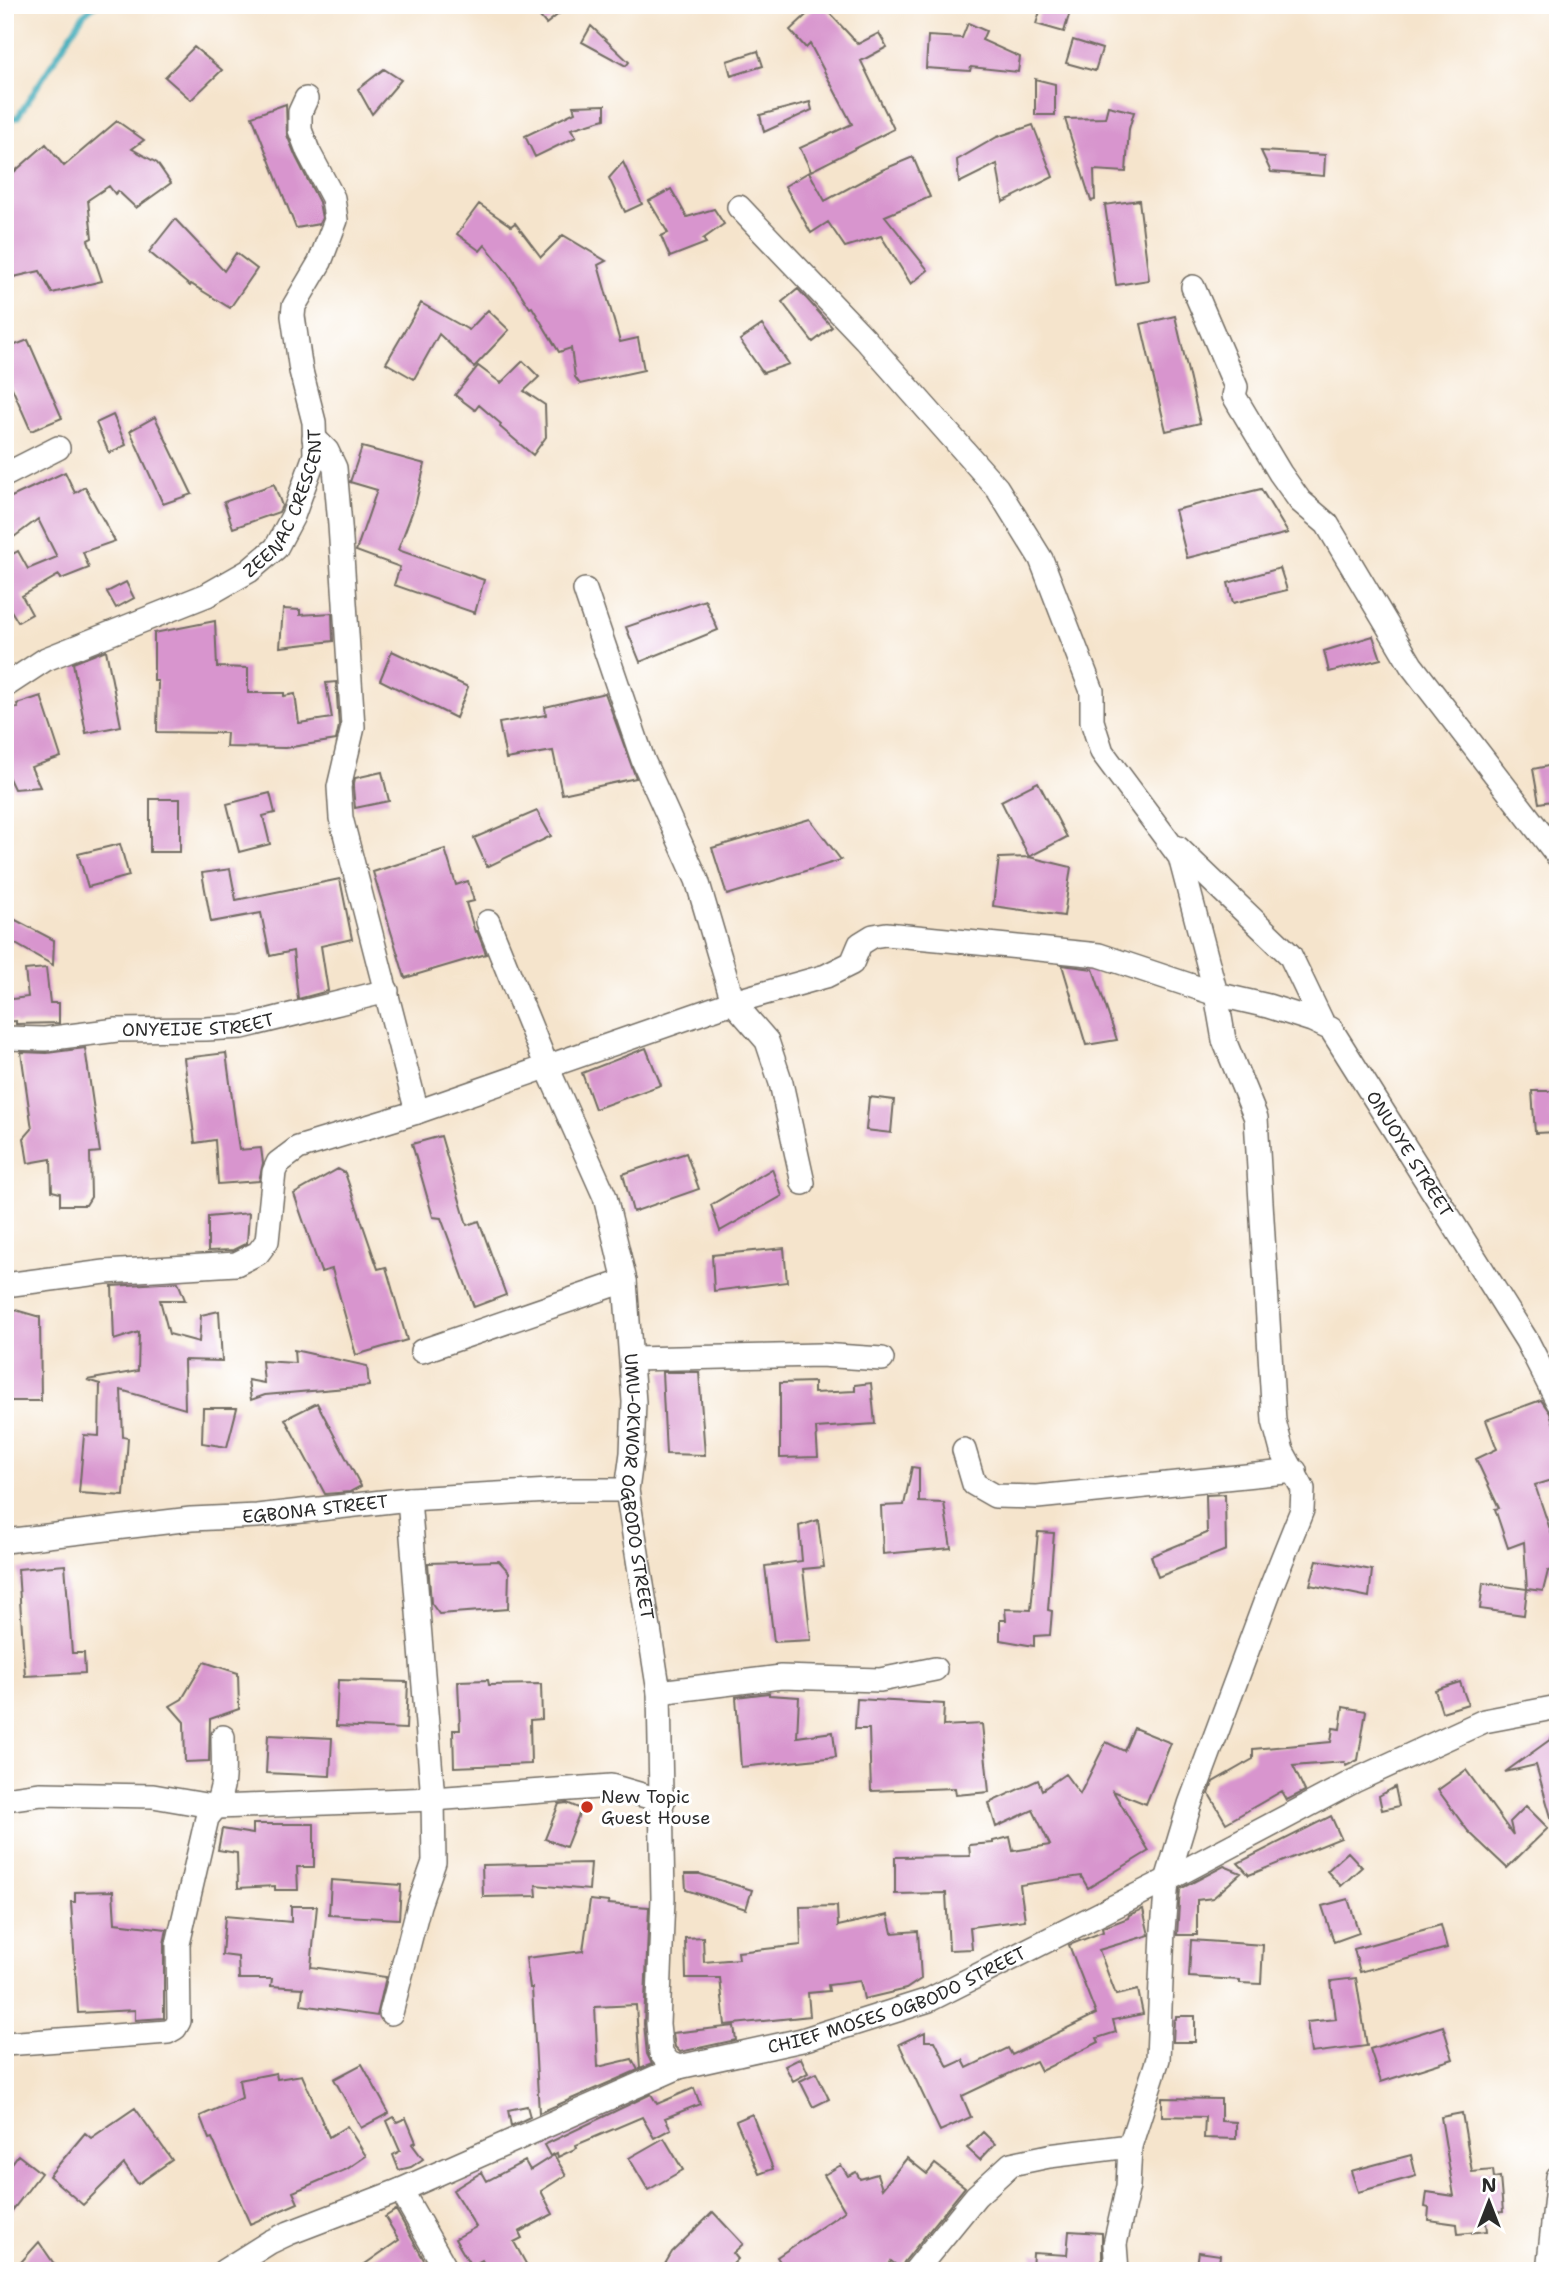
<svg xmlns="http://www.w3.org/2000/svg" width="1563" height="2276" viewBox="0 0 1563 2276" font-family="'Shantell Sans',sans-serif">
	<rect width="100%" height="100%" fill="#fff"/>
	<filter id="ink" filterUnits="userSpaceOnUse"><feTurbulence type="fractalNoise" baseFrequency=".0143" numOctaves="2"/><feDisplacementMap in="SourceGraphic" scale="14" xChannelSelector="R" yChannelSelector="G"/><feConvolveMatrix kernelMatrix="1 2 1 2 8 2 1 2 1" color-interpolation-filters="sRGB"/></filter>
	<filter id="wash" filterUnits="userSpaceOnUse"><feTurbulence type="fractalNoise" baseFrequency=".00686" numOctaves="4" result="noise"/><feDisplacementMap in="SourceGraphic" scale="28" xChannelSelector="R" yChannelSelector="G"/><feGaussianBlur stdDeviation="1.57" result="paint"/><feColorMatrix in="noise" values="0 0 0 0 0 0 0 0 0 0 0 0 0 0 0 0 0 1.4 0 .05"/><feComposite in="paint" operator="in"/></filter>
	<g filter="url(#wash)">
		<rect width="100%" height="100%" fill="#f5e4cc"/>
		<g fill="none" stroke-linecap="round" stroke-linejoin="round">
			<path stroke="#3cabb9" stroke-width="6" d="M5,117L17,118L84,14L95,5"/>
		</g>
		<g id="blocks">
			<path fill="#d895ce" d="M530,5H570L546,24Z
				M817,5H822L858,44L879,33L887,47L861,61L894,129L811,171L800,148L852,124L810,44L806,48L790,30Z
				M1042,5H1072L1064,32L1036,24Z
				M968,23L986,31L982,40L1020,57L1018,72L971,67L970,71L926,68L928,36L962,38Z
				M591,26L629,62L626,66L582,42Z
				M1073,40L1102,49L1095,71L1066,63Z
				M194,47L222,70L191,100L165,77Z
				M758,51L763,66L731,76L727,61Z
				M384,69L401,80L372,114L358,89Z
				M1035,79L1055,84V115H1035Z
				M810,102L812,110L764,132L760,115Z
				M286,104L287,135L296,157L319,202L322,218L319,224L296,228L252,116Z
				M605,105V119L571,129L576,137L535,157L525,136L575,112L573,106Z
				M1108,106L1134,112L1129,129L1126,172L1094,170L1095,200L1091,201L1065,119L1105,118Z
				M117,121L144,140L132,149L157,163L171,183L136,208L118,191L115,194L109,186L88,200L92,238L88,240L102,281L52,293L40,271L5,279V180L46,144L64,166Z
				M1033,125L1053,177L1003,202L997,164L959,183L957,160L997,137Z
				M1261,151L1325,155L1324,176L1271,172Z
				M913,157L930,197L885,216L928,270L911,284L881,236L845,247L828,222L811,233L785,186L809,172L825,201L882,170Z
				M623,162L642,204L625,212L609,178Z
				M671,189L687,217L714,209L724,224L703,239L706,243L670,257L661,236L668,233L649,201Z
				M1139,200L1149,280L1116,285L1105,205Z
				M479,204L511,226L515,223L541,257L563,235L606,261L598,265L620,342L638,338L644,370L580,384L575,377L571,348L559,352L532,307L530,308L506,271L485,245L480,251L457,234Z
				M175,219L224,271L236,253L257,269L230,308L191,284L190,286L149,252Z
				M798,289L832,327L813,342L782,302Z
				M421,303L469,330L488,310L509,330L474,367L439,334L414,379L386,363Z
				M1175,316L1200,423L1166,431L1141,324Z
				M762,325L789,364L763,373L740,340Z
				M28,340L62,418L31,431L5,372V349Z
				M523,361L539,377L524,391L545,405L546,437L533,455L500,427L501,424L479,405L475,410L455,395L478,366L501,383Z
				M113,415L126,445L109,453L96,423Z
				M155,417L192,494L163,504L130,431Z
				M362,447L425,464L416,502L398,550L484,580L475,613L394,585L400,567L356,551L377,490L350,482Z
				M65,472L75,493L85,487L115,541L83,552L89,568L61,579L59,575L22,596L32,614L18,622L7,604L5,605V558L18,551L28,569L57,557L38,519L14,537L5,527V500Z
				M274,484L282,506L279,512L233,528L224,502Z
				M1261,489L1288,533L1187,558L1175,510Z
				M1280,568L1287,590L1233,603L1228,583Z
				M126,582L134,598L116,608L107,592Z
				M705,600L718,630L640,662L626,627Z
				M283,609L300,610V615L332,613L333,641L280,647Z
				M215,621L217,667L248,668V693H284V696L295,694L299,723L332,718L326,683L336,682L339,726L336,740L285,748L226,747L227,733L157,732L158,681H154V633Z
				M1373,636L1381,659L1329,672L1324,651Z
				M106,650L121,726L86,733L73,663Z
				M392,651L468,687L456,718L380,680Z
				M605,693L636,778L562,794L553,751L506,759L499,723L546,715L545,707Z
				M41,696L61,757L31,767L40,787L14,789L5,770V710L18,708L17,704Z
				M1558,764V800L1539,803L1533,769Z
				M382,772L389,801L355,808L353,788L355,778Z
				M1038,782L1067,837L1029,857L1001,801Z
				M270,793L275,813L263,816L270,844L239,852L227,804Z
				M150,799H180V852H150Z
				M537,811L551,836L487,867L474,838Z
				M810,819L841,860L727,895L712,848Z
				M120,844L129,876L88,887L78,854Z
				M445,849L456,885L468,881L474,901L466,903L475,932L477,931L486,954L405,978L373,872Z
				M1029,857L1071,867L1064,916L993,906L999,858Z
				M230,869L236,900L340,879L352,939L321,946L328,991L298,999L293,951L270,956L261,913L211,922L202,873Z
				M8,916L54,940L53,965L5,938Z
				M1062,965L1093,969L1117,1040L1086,1045Z
				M46,968L50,1003H59V1023L16,1024V1021L5,1022V1000L28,997L25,970Z
				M85,1048L100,1152L90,1153L91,1197L86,1205H60V1193L52,1191L51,1159L28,1163L24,1138L32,1129L21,1052L47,1053Z
				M646,1048L661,1085L595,1109L582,1073Z
				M226,1053L239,1150L261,1148L263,1163L259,1181L218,1184L215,1140L195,1143L184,1058Z
				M1532,1091H1558V1132L1535,1133Z
				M869,1097L894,1100L891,1133L866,1130Z
				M441,1136L467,1225L479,1221L506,1295L474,1307L441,1218L433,1217L412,1144Z
				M686,1153L699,1189L633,1212L623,1174Z
				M338,1169L345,1173L378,1269L386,1267L407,1340L356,1355L332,1269L321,1272L294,1194Z
				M772,1169L782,1196L720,1231L711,1205Z
				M249,1213L247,1243L233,1250L208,1251V1217Z
				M784,1248L787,1282L714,1291L712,1255Z
				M178,1282L185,1300H160L169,1334L199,1342L201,1315L219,1311L222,1361L184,1360L185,1409L121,1390L123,1437L128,1438L124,1496L79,1493L84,1435L99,1436L100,1384L87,1380L138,1371L139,1332L114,1340L112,1286Z
				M5,1307L40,1317L41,1401H5Z
				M294,1350L367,1366L369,1386L265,1395L251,1400L248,1380L264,1383L262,1361L295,1363Z
				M662,1372H699L705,1455L666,1454Z
				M814,1382V1393L855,1391V1385L871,1383L875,1424L816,1428L818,1457L780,1458V1383Z
				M1541,1400L1550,1413L1558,1437V1478L1535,1485L1553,1538L1558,1537V1569L1548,1571L1543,1591L1527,1589L1524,1542L1508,1548L1495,1509L1499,1508L1476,1459L1497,1449L1486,1420Z
				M317,1403L361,1486L350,1492L325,1494L285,1419Z
				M203,1408H237L227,1447L202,1443Z
				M912,1467L919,1468V1502L944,1503L951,1548L883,1554L881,1506L904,1505Z
				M1225,1494L1226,1550L1158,1577L1151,1556L1207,1533L1206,1495Z
				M818,1520L824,1567L803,1569L811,1640L774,1642L765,1566L802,1561L799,1526Z
				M1038,1532L1054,1533L1048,1610L1052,1611L1050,1635L1034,1636V1646L1000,1640V1620H1006L1005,1609L1031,1610Z
				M1317,1560L1372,1570L1369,1597L1310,1585Z
				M499,1561L509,1572L508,1609L439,1614L431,1603L428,1563Z
				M65,1565L72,1653H84L85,1673L25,1676L18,1569Z
				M1483,1583L1527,1589L1524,1615L1480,1609Z
				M204,1662L238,1673L239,1709L210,1719L209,1761L185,1762L184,1722L170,1706L182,1699Z
				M338,1680L408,1682L406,1729L336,1726Z
				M488,1680L489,1685L541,1684L542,1719L530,1720L531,1764L454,1767L453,1730H460L458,1681Z
				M1460,1682L1468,1704L1442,1712L1435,1690Z
				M769,1693V1695L799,1697L797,1737L833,1732L836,1757L741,1767L736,1697Z
				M857,1699L944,1704L943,1726L982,1724L989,1792L956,1795L955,1788L871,1791L869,1729H855Z
				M1343,1707L1366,1711L1358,1760L1346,1766L1344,1762L1293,1766L1305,1791L1287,1800L1282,1791L1226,1823L1209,1794L1213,1782L1253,1759V1749L1331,1742L1333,1728L1340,1729Z
				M1134,1728L1171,1743L1146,1804L1113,1791L1149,1851L1088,1888L1081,1876L1020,1885L1025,1920L970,1927L972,1949L949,1950L946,1893L895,1894V1857L970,1856L969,1845L993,1843V1841L1010,1837L1013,1851L1050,1845L1033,1810L996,1827L989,1803L1038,1780L1042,1790L1065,1774L1080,1794L1106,1742L1124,1751Z
				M1558,1734V1824H1553L1536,1765L1505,1772Z
				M268,1735L332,1738L330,1776L266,1773Z
				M1466,1770L1513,1835L1510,1822L1526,1806L1548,1828L1507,1868L1468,1831L1438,1790Z
				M1395,1787L1399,1806L1382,1810L1379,1796Z
				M567,1803L581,1809L566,1847L545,1839L559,1804Z
				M1331,1816L1341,1838L1249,1875L1238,1863Z
				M253,1824H314V1867H297L298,1890H275V1886L238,1888L237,1853L218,1850L222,1829L253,1834Z
				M1348,1852L1362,1867L1341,1886L1327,1871Z
				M591,1863L589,1890L536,1885L537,1896L483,1897L482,1865Z
				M1224,1866L1241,1873L1213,1898L1197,1900V1935H1177L1180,1889Z
				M685,1874H700L752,1890L746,1909L686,1890Z
				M331,1880L401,1885L399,1919L329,1915Z
				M113,1891L115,1923L167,1929L164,1944V2018L135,2020V2010L78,2013L71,1902H75V1892Z
				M1348,1899L1359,1933L1334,1942L1322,1906Z
				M590,1900L609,1902L608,1904L649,1907L644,2024L647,2054L652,2064L640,2069L636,2005L595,2007L598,2067L632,2059L638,2070L539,2113L532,1988H530L526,1958L583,1951Z
				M291,1906H317L311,1967L386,1977L377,2016L301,2005L303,1988L271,1986L272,1979H239L238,1957L222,1955L225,1916L291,1922Z
				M837,1906L838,1926L888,1915L892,1933L918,1931L921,1979L906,1989L864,1999L860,1981L828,1985L829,1991L808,1993L810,2016L725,2025L720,1978H686L685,1938L703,1937L704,1962L739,1959L738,1952L801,1945L800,1907Z
				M1143,1909L1149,1935L1099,1950L1116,1995L1138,1990L1143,2014L1113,2020L1116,2032L1097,2038L1099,2042L1041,2071L1036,2061L962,2096L971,2117L940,2131L899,2044L925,2032V2041H935L948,2067L963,2060L967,2068L1008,2048L1012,2055L1096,2014L1069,1945L1103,1932L1102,1928L1128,1918L1129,1915Z
				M1441,1925L1447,1948L1360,1972L1354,1949Z
				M1191,1940L1263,1945L1261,1984L1240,1983V1980L1189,1977Z
				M1356,1978L1367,2046L1311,2053L1307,2022L1336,2019L1331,1981Z
				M1176,2016H1195V2042H1173L1174,2020L1176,2019Z
				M734,2026L736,2040L680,2052L675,2047L673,2033Z
				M1443,2026L1453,2059L1381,2082L1370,2049Z
				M801,2058L808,2073L793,2081L785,2066Z
				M362,2064L389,2113L361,2128L334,2079Z
				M276,2073L277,2079L302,2075L329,2137L347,2126L366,2156L347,2169L293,2192L298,2203L250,2224L212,2138L209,2139L200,2116L242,2098L239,2080Z
				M816,2073L829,2099L813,2107L800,2081Z
				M694,2088L700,2104L665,2118L671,2129L654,2138L642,2117L576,2145L577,2148L558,2157L557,2153L550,2156L544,2145L651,2094L657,2104Z
				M1162,2098L1221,2099V2121L1236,2122V2139L1204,2138L1205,2117L1162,2116Z
				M527,2106L530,2117L511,2126L508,2110Z
				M135,2108L172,2160L138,2184L124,2164L83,2205L49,2176L85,2133L91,2138Z
				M1462,2113L1472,2172L1493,2170L1494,2178L1500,2177L1503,2212L1485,2213L1487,2231L1458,2234L1457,2224L1428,2220L1429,2208L1425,2207L1427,2192L1454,2196L1441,2117Z
				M752,2114L773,2169L759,2174L736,2121Z
				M394,2117L397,2122L406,2118L416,2142L412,2144L423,2159L411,2167L399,2170L393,2155L400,2151L387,2121Z
				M983,2132L995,2144L980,2160L967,2148Z
				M664,2138L683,2170L648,2190L629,2158Z
				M18,2155L41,2173L5,2220V2173Z
				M554,2155L566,2175L541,2191L553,2214L519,2232L522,2238L514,2242L530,2271H488L482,2260L471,2266L455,2239L476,2227L453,2190L482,2172L487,2181L525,2161L530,2170Z
				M1411,2155L1416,2176L1358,2192L1351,2171Z
				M907,2158L927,2174L935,2164L965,2187L904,2262L901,2269L891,2261L886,2271H786L777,2257L845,2211L824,2175L841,2165L848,2176L856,2172L860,2179L877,2174L882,2189Z
				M396,2210L429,2269L426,2271H355L399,2240L385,2217Z
				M713,2212L743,2244L733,2253L738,2259L726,2271H661L672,2252Z
				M1069,2231L1102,2233V2271H1032L1033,2253L1067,2255Z
				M39,2242L59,2271H13Z
				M1199,2252L1220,2255L1218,2271H1196Z"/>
		</g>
	</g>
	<g filter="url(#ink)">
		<use href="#blocks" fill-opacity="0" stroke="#726c63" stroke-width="2"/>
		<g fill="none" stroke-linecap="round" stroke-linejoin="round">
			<g stroke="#726c63" stroke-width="26">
				<g id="street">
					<path d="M739,207L865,339L997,488L1041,559L1092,691V721L1102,752L1180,857L1216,994L1224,1040L1256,1118L1274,1421L1282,1451L1303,1489L1302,1510L1269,1592L1190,1804L1167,1880L1163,1930L1158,2059L1130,2146L1128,2186L1115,2244L1117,2271"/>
					<path d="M1193,287L1236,387L1234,396L1280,473L1300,501L1327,524L1411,665L1558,856"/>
					<path d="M314,438L327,451L335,468L340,525L353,727L339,787L341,818L417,1112"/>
					<path d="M5,475L58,448"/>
					<path d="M585,590L643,760L697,880L733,1002L767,1041L781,1083L803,1183"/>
					<path id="s1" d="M5,686L46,659L207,595L249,571L276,548L293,516L315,455L314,422L301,371L293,316L294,306L320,262L336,220L333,198L308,151L300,130V112L306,99"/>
					<path d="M1178,848L1290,955L1323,1024"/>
					<path id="s2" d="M488,922L547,1067L605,1197L625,1281L634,1402L632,1453L627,1490L659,1692L663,1898L658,2024L661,2053L669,2063L679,2067"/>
					<path id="s3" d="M5,1038L45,1039L117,1030L206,1029L242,1027L387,991"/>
					<path id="s4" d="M5,1285L105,1272L236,1264L258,1253L267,1241L274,1172L278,1163L298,1148L417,1112L733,1002L826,976L852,963L860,944L873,936L886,934L1099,955L1216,994L1268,1006L1312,1020L1331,1029L1527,1341L1558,1402"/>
					<path d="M422,1351L625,1281"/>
					<path d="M632,1359L820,1355L882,1359"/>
					<path d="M964,1450L974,1484L995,1496L1037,1497L1295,1471"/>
					<path id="s5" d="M5,1541L191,1519L257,1516L409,1499L568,1490H627"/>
					<path d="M659,1692L781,1677L880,1680L935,1669"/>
					<path d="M5,1799L41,1794L153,1796L217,1807L433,1799L611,1786L663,1801"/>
					<path d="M391,2013L419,1905L434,1862L433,1799L409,1499"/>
					<path d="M5,2044L168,2032L175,2028L179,2021L178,1944L207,1818C228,1795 223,1767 223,1737"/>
					<path d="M401,2190L447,2271"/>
					<path id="s6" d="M224,2271L270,2242L289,2233L401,2190L679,2067L802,2040L929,2000L1167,1880L1354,1781L1484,1721L1558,1707"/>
					<path d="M915,2271L976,2196L1011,2164L1049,2156L1130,2146"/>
					<path d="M1548,2271L1558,2177"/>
				</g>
			</g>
			<use href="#street" stroke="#fff" stroke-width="23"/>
		</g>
	</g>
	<circle fill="#c8321e" stroke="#fff" stroke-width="2.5" cx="587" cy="1807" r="7"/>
	<g text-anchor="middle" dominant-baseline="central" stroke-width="6" stroke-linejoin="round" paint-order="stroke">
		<g font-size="18" fill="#2b2b2b" stroke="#fff">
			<text stroke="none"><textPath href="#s1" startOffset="350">ZEENAC CRESCENT</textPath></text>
			<text stroke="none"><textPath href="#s3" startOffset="194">ONYEIJE STREET</textPath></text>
			<text stroke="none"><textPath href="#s4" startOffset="1615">ONUOYE STREET</textPath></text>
			<text stroke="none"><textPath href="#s2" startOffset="592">UMU-OKWOR OGBODO STREET</textPath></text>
			<text stroke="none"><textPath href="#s5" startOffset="312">EGBONA STREET</textPath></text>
			<text stroke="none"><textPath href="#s6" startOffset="728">CHIEF MOSES OGBODO STREET</textPath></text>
		</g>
		<g font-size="18" fill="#2b2b2b" stroke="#fff" text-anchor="start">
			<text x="601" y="1797">New Topic<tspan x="601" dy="21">Guest House</tspan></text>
		</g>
	</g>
	<rect width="1563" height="2276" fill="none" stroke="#fff" stroke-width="28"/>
	<g transform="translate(1489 2202)" stroke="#ffffff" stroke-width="5" paint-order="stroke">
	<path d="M0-5L12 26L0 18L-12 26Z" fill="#2b2b2b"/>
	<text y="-10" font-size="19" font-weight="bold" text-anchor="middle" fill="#2b2b2b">N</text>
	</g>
</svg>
